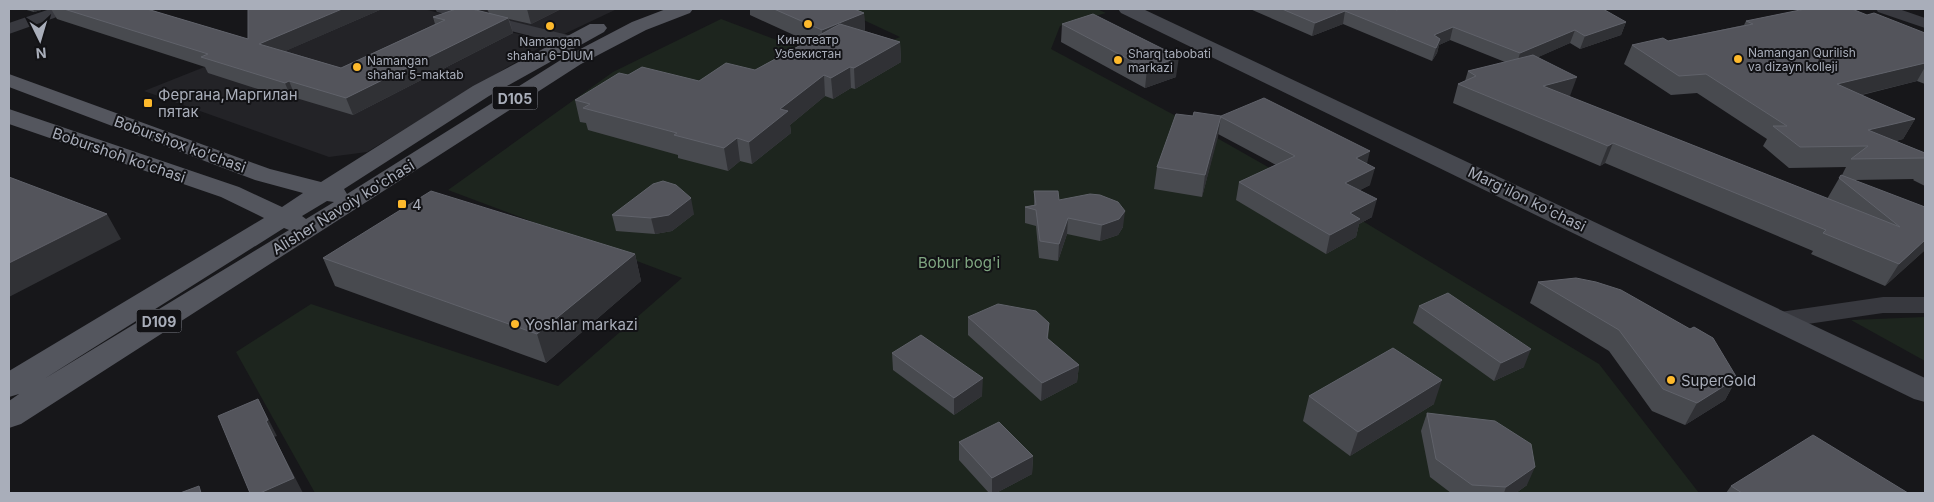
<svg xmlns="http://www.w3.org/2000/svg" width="1934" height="502" viewBox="0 0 1934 502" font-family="Inter,sans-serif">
	<rect width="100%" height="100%" fill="#17171a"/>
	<path fill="#232327" d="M350,9H424L549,42L367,152L329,157L144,91Z
		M455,9H617L560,36Z"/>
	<path fill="#1d251e" d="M840,9H1097L1106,13L1060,26L1051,49L1217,138L1351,214L1599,364L1699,493H315L236,352L311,304L558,386L682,278L448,190L613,72L721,19L838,63L900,37Z
		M1925,317V361L1851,320Z"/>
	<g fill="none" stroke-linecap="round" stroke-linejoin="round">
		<path fill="#38393f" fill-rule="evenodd" d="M50,9H73L71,12L9,34V23Z
			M435,9H462L576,37L579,41L576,45L570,46L437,12Z
			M1876,9H1899L1925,18V28L1878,12Z
			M1883,297H1925V313H1883L1780,328L1771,326L1767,320L1771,314L1780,312Z"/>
		<path fill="#46484f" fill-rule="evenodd" d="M1118,9H1143L1925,378V402L1914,399L1121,13Z"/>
		<path fill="#54565e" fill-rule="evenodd" d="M666,9H693L690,13L646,30L581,64L21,424L9,428V401L19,394L9,397V371L264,218L221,197L9,124V109L239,187L282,207L303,193L255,180L9,87V74L270,169L321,182L473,86L590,24H604L607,28L604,32L489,96L344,189L347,194L567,56L632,22ZM327,201L334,202L306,219L302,216ZM284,228L289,230L44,379Z"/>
	</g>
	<path fill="#484a4f" d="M23,9H45L34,12Z
		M51,9H147L248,39L382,9L285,51L341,68L435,24L433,17L489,13L487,9H561L531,24L509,19L513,33L353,115L296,98L292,100L208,73L205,67L57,19Z
		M750,9H854L864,13L865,31L900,42L901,62L855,89L851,88L833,99L825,96L790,125L791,133L752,164L740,161L728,171L678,158V155L588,130L586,123L580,122L575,100L628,75L699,81L755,70L807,41L750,15Z
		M1250,9H1395L1396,10L1626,22L1621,35L1580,49L1570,43L1538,57L1570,96H1568L1827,199L1841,175H1842L1846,167L1789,168L1763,146L1767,139L1697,93L1671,95L1624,64L1632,45L1668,41L1744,25L1746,21L1867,15L1925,33V84L1917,81L1862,95L1915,119L1903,139L1896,141L1925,153V186L1913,180L1914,179L1854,180L1925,250L1885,286L1811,254L1813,251L1605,163L1600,166L1453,103L1458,84L1465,81L1468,71L1505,62L1450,40L1439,45L1437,53L1432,61L1343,24L1312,36Z
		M1062,24L1176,77L1145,88L1061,42Z
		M1193,116H1221L1367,164L1370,185L1360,190L1372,217L1359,224L1356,237L1326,254L1236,200L1239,182L1276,165L1218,134L1202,197L1154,189L1157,167Z
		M1034,191L1059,200L1123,227L1118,235L1100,241L1067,234L1058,261L1039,258L1036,226L1025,223V207L1034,205Z
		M694,214L672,231L655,234L616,231L612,215Z
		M635,254L641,281L546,363L335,286L323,258Z
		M1538,282L1737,378L1725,400L1685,425L1652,411L1609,351L1530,303Z
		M1419,306L1524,367L1494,381L1413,323Z
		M968,317L1049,323L1048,339L1079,365L1077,382L1041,401L968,335Z
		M892,353L982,396L954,415L893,370Z
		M1309,396L1434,404L1350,456L1303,421Z
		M1427,413L1527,485L1516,493H1451L1430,477L1421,431Z
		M959,442L1033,456L1032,474L996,493H989L959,460Z
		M1731,486L1908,493H1726Z"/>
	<path fill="#303135" d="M33,9H45L34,12Z
		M342,9H382L265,60L259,44Z
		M527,9H561L531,24Z
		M1345,11L1343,24L1312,36L1315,23Z
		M864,13L865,32L823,49L822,30Z
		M508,18L513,33L353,115L346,98Z
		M1626,22L1621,35L1580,49L1585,36Z
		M1453,27L1450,40L1439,45L1437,53L1432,61L1436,48L1434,35Z
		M1575,30L1570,43L1516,67L1520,53Z
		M900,42L901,62L855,89L854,68Z
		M1179,57L1176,77L1145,88L1147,69Z
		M1925,63V67L1917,81L1827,103L1837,84Z
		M850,67L851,88L833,99L831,78Z
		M824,75L825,96L790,125L791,133L752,164L749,142L780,109Z
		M1577,77L1570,96L1536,105L1543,86Z
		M289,81L296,98L292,100L285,83Z
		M1221,116L1218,137L1202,197L1205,175Z
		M1915,119L1903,139L1867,148L1868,130Z
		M737,138L740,161L728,171L724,148Z
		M1613,143L1605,163L1600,166L1608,146Z
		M1370,151L1366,168L1356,158Z
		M1375,168L1370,185L1341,200L1345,183Z
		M691,198L694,214L672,231L655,234L651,218Z
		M1377,199L1372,217L1359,224L1356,237L1326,254L1330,235L1350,213Z
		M1125,211L1123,227L1118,235L1100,241L1102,225Z
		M107,214L121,239L9,297V263Z
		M1068,218L1067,234L1058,261L1059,244Z
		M1925,240V250L1885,286L1899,264Z
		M635,254L641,281L546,363L537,334Z
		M1531,349L1524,367L1494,381L1501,363Z
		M1079,365L1077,382L1041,401L1042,383Z
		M983,378L982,396L954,415V398Z
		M1737,378L1725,400L1685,425L1697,403Z
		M1442,380L1434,404L1350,456L1358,432Z
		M258,399L277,436L274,437L303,493H260L266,421Z
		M1033,456L1032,474L996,493H992V478Z
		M1535,467L1527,485L1516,493H1504L1506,487Z"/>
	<path fill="#53545b" stroke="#60626a" d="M64,9H147L248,39V9H342L259,44L341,68L445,20L433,17L456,9H472L508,18L346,98L289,81L285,83L201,57L208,54Z
		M774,9H854L864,13L822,30Z
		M1282,9H1395L1396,10L1401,9H1603L1626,22L1585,36L1575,30L1520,53L1453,27L1434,35L1440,39L1436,48L1345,11L1315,23Z
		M1805,9H1852L1867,15L1874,13L1925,33V63L1837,84L1915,119L1868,130L1925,153V158L1851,159L1868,146L1800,147L1773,126H1787L1706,74L1679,76L1632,45L1663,38L1668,41L1753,24L1746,21Z
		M1093,14L1179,57L1147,69L1062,24Z
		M840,24L900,42L854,68L850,67L831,78L824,75L780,109L788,111L749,142L737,138L724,148L674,135L677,133L583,108L590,104L575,100L619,73L628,75L642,67L699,81L726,63L755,70Z
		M1533,55L1577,77L1543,86L1900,227L1839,178L1841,175L1925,207V240L1899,264L1823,233L1826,230L1613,143L1608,146L1458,84L1476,76L1468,71Z
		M1264,98L1370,151L1356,158L1375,168L1345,183L1377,199L1350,213L1360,219L1330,235L1239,182L1295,156L1221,117V116Z
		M1194,112L1221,116L1205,175L1157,167L1176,114L1193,116Z
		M9,177L107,214L9,263Z
		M663,181L676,185L691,198L669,215L651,218L612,215L653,184Z
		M431,191L635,254L537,334L323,258Z
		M1034,191H1058L1059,200L1090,194L1100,195L1118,202L1125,211L1119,219L1102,225L1068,218L1059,244L1040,241L1036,210L1025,207L1036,205Z
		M1576,278L1596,282L1621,290L1690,329L1694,327L1713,338L1737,378L1697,403L1663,389L1619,330L1538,282Z
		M1448,293L1531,349L1501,363L1419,306Z
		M998,304L1036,311L1049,323L1047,338L1079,365L1042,383L968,317Z
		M921,335L983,378L954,398L892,353Z
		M1393,348L1442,380L1358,432L1309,396Z
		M258,399L268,420L266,421L294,478L260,493H250L218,416Z
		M1427,413L1495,421L1531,444L1535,467L1506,487L1472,485L1436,459Z
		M999,422L1033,456L992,478L959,442Z
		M1813,435L1908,493H1742L1731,486Z
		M199,486L201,493H180Z"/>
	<g fill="#fdb92c" stroke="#121215" stroke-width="2">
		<circle cx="808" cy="24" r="5"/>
		<circle cx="550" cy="26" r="5"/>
		<circle cx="1738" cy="59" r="5"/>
		<circle cx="1118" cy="60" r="5"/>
		<circle cx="357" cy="67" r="5"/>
		<rect x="143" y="98" width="10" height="10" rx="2.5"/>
		<rect x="397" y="199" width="10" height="10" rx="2.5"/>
		<circle cx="515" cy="324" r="5"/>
		<circle cx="1671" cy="380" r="5"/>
	</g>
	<g text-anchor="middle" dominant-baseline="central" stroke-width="4" stroke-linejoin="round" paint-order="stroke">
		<g font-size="12" fill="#a9aeba" stroke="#121215" text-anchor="start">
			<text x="808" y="39" text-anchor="middle">Кинотеатр<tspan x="808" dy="14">Узбекистан</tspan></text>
			<text x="550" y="41" text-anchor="middle">Namangan<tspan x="550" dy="14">shahar 6-DIUM</tspan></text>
			<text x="1748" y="52">Namangan Qurilish<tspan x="1748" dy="14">va dizayn kolleji</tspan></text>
			<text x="1128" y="53">Sharq tabobati<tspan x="1128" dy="14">markazi</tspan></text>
			<text x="367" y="60">Namangan<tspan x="367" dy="14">shahar 5-maktab</tspan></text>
		</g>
		<g fill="#121215" stroke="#7c7f88" stroke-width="1">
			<rect x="492.5" y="86.5" width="45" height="23" rx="4"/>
			<rect x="136.5" y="309.5" width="45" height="23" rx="4"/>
		</g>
		<g font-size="14" font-weight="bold" fill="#a9aeba">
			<text x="515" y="98">D105</text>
			<text x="159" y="321">D109</text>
		</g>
		<g font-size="15" fill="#a9aeba" stroke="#121215" text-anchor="start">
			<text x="158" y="94">Фергана,Маргилан<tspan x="158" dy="17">пятак</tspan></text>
			<text x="412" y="204">4</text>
			<text x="525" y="324">Yoshlar markazi</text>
			<text x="1681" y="380">SuperGold</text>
		</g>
		<g font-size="15" fill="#a9aeba" stroke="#121215">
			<text transform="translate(180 144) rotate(20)">Boburshox ko'chasi</text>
			<text transform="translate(119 155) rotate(19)">Boburshoh koʻchasi</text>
			<text transform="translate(1527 199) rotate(26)">Marg'ilon ko'chasi</text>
			<text transform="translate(343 207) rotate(-32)">Alisher Navoiy ko'chasi</text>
		</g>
		<g font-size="15" fill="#7fa681" stroke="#121215">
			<text x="959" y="262">Bobur bog'i</text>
		</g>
	</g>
	<rect width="1934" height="502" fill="none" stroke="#a9aeba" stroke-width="20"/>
	<g transform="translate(40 40) rotate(175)" stroke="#121215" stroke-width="4" paint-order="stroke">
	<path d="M0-4L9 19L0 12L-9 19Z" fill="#a9aeba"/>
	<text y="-8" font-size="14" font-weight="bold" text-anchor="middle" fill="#a9aeba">N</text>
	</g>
</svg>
